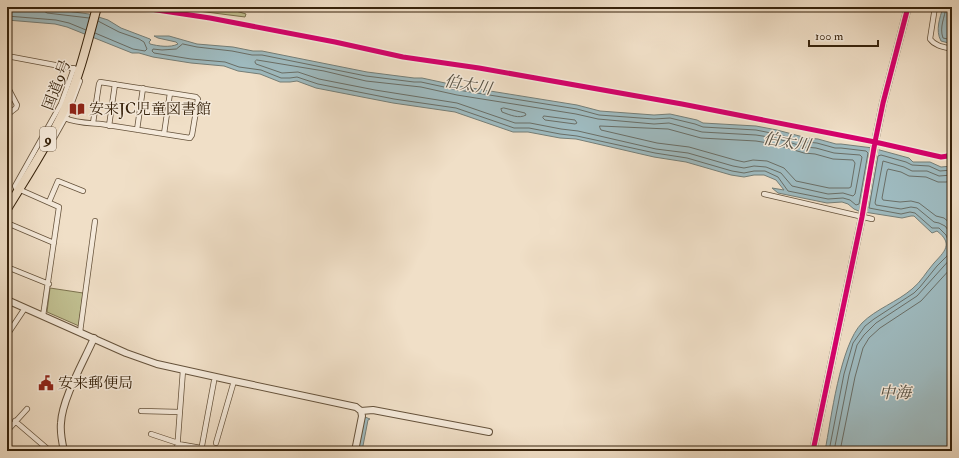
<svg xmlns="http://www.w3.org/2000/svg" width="959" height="458" viewBox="0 0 959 458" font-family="'IM FELL Double Pica','Noto Serif JP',serif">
	<rect width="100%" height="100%" fill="#f0dfc7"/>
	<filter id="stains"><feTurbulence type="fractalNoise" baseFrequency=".005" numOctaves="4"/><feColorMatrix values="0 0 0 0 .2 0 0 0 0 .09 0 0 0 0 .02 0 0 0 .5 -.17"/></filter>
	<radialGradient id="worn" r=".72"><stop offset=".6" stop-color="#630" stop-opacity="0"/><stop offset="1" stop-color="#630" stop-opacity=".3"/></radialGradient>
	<path fill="#c1c091" stroke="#7c724e" d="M167,7H236V11L246,14L245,17Z
		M50,288L83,293L79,326L47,312Z"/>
	<path fill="#9ebabf" stroke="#757e77" d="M7,7H36L89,14L108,20L121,28L150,39L151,40L149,42L150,44C158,46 170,48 178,44L176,42L158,38L154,36H169L197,44L233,47L253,51H262L367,72L414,78H422L459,86L577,105L600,111L654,115L670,114L697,120L703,123L756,126L777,130L807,138L818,139L836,144H841L873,148L861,212L854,209L848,204L842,202L827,203L778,193L772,188L784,190L776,180L764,175H754L744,177L731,175L686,162L654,157L576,139L560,138L528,132H513L455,112L393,103L316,88L297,81L290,82H280L260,74L238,71L224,66L191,63L153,57L139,53H132L67,27L55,24L7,20Z
		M943,7H952V44L941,41C935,30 940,18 943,7Z
		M876,149L909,158L913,162H930L941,167L952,166V451H825C831,420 840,345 862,323C876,309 897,302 912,289C921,282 926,272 934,263C944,252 954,244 937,231L932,233L914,216H911L902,218L864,212Z
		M365,417L370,419L368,420L362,451H358Z"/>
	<path fill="#f0dfc7" d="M872,146L879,148L867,214H861L859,213Z"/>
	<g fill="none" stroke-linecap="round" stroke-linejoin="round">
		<path stroke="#6a6e66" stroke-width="1" d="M43,7L44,11L47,13L89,18
			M946,7C945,17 939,27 943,38L952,40
			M7,16L56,20L69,23L86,30
			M95,33L133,49L145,51L147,49L144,42L139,39L119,32L98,21
			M183,44L197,47L232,51L252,55H262L366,76L414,82H421L458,90L577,109L599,115L654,119L670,118L695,124L703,127L756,130L776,134L806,142L817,143L835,148H841L866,151L868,153L859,204L856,205L850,200L843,198L828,199L788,191L778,177L765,171H754L744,173L732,171L687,158L655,153L577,136L560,134L529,128H514L456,108L394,99L318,84L297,77L290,78H281L261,70L239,67L225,62L191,59L154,53L152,51L153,49L162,50L176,49Z
			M257,60L324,71L366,81L421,87L457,95L576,114L598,119L654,124L669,123L702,132L756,135L775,138L805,147L816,148L834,153L860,155L862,157L855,194L853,196L843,193L828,194L792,186L781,173L766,167L754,166L744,168L733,166L688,153L656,149L578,131L561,129L530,123H515L457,103L375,90L319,79L298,72L282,73L256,64L255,62Z
			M504,108L525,113L526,115C519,119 510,115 502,112L501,109Z
			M544,116L575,120L577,123L575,124L545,120L543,118Z
			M600,126L668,129L701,138L756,141L774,144L804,153L815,154L833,159L853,160L855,163L851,187L849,188H829L796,181L784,168L767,161L753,160L744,162L735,160L689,147L657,143L601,130L600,128Z
			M952,175L939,176L927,171H912L904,167L883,161L875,203L876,205L901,209L911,207L917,208L934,222L939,223L945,226L952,235
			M952,181L946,182H938L926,177L909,176L901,172L888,169L887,171L882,198L883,200L900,202L911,201L919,203L936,216L944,218L952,225
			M829,451L844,374L853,343L865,326L874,319L914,293L920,287L937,266L947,256L950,251V245L946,235L939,228H932L915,213L910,212L901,214L869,208L878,156L881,155L906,162L912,165L929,166L940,171L952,170
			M834,451L849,375L857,345L864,335L876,323L917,296L952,257
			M840,451L855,377L863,348L869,338L880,328L921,301L952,267"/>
		<path stroke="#757e77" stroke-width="1.5" d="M202,7L230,11"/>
		<g stroke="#65523b" stroke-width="6">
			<path id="minor" d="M137,7L210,18L335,42L403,57L479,68L682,104L875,142L941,157L948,156L952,150
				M935,7L930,39C935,46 944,47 952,49
				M7,56L76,69
				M7,86L17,105L16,108L7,115
				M65,118C75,123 90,123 101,124C131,129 160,133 190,138L192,135L198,99L196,97L100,82L99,84L93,123
				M109,126L115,84
				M137,130L143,88
				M164,134L170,93
				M54,138L68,113L80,81
				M764,194L872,219
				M49,202L58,181L83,191
				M7,223L54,243
				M7,267L49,284
				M43,316L59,207L16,188L15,186L61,104L74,68
				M80,332L95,221
				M7,335L25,308
				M141,411L180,412
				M15,421L50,451
				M7,431L27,409
				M151,434L178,443
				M216,443L234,381
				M178,444L201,448
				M55,451L64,449
				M177,451L183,370
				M201,451L214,381"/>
		</g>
		<g stroke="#65523b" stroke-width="8">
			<path id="tertiary" d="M7,300L126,353L157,364L234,381L356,407L361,411L362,416L355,451
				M361,411L373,410L489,432
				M64,451C62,442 60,432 61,423C62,399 84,361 94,338
				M813,451L862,217L875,142L883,103L908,7"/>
		</g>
		<g stroke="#37230c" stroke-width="10">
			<path id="trunk" d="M7,209C27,176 51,140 66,106C80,74 88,40 97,7"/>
		</g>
		<use href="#minor" stroke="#f5eadb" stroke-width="4.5"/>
		<use href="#tertiary" stroke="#f5eadb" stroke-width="6"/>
		<use href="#trunk" stroke="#f0dfc7" stroke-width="8"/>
		<g stroke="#f5eadb" stroke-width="8">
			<path id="cycleway" d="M137,7L210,18L335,42L403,57L479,68L682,104L875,142L941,157L948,156L952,150
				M813,451L862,217L875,142L883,103L908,7"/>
		</g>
		<use href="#cycleway" stroke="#d6006c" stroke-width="5"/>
	</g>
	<defs>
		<g id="library-bare" transform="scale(1.2)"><path d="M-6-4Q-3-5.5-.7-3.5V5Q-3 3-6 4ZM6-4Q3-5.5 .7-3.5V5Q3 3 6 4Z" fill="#8f2418" stroke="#f5eadb" stroke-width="2.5" paint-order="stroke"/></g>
		<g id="civic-bare" transform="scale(1.2)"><path d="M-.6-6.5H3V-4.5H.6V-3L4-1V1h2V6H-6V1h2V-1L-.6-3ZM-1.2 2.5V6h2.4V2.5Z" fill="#8f2418" stroke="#f5eadb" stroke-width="2.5" paint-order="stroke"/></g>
	</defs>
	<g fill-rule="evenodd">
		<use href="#library-bare" x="77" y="109"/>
		<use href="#civic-bare" x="46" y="383"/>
	</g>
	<g text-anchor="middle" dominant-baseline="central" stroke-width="3" stroke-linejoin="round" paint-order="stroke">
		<rect fill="#f5eadb" stroke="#705f4a" stroke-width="1" x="40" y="127" width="16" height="24" rx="3"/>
		<g font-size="14" font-weight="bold" fill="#37230c">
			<text x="48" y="139">9</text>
		</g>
		<g font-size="15" fill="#37230c" stroke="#f5eadb">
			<text transform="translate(57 85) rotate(-69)">国道9号</text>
		</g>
		<g font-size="15" fill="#37230c" stroke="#f5eadb" text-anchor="start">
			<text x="89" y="109">安来JC児童図書館</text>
			<text x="58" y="383">安来郵便局</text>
		</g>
		<g font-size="16" font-style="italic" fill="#565042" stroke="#f5eadb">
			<text transform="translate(468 85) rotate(10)">伯太川</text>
			<text transform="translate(787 142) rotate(9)">伯太川</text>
			<text x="895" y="393">中海</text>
		</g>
	</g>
	<rect width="959" height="458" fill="none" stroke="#f0dfc7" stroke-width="24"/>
	<rect x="8" y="8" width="943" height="442" fill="none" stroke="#37230c" stroke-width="2"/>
	<rect x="12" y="12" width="935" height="434" fill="none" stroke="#37230c"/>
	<path d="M809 40v6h69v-6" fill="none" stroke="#37230c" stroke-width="2"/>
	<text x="815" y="40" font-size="12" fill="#37230c" stroke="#f5eadb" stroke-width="3" paint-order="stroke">100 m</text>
	<rect width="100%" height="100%" filter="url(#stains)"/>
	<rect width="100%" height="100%" fill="url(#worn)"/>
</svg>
